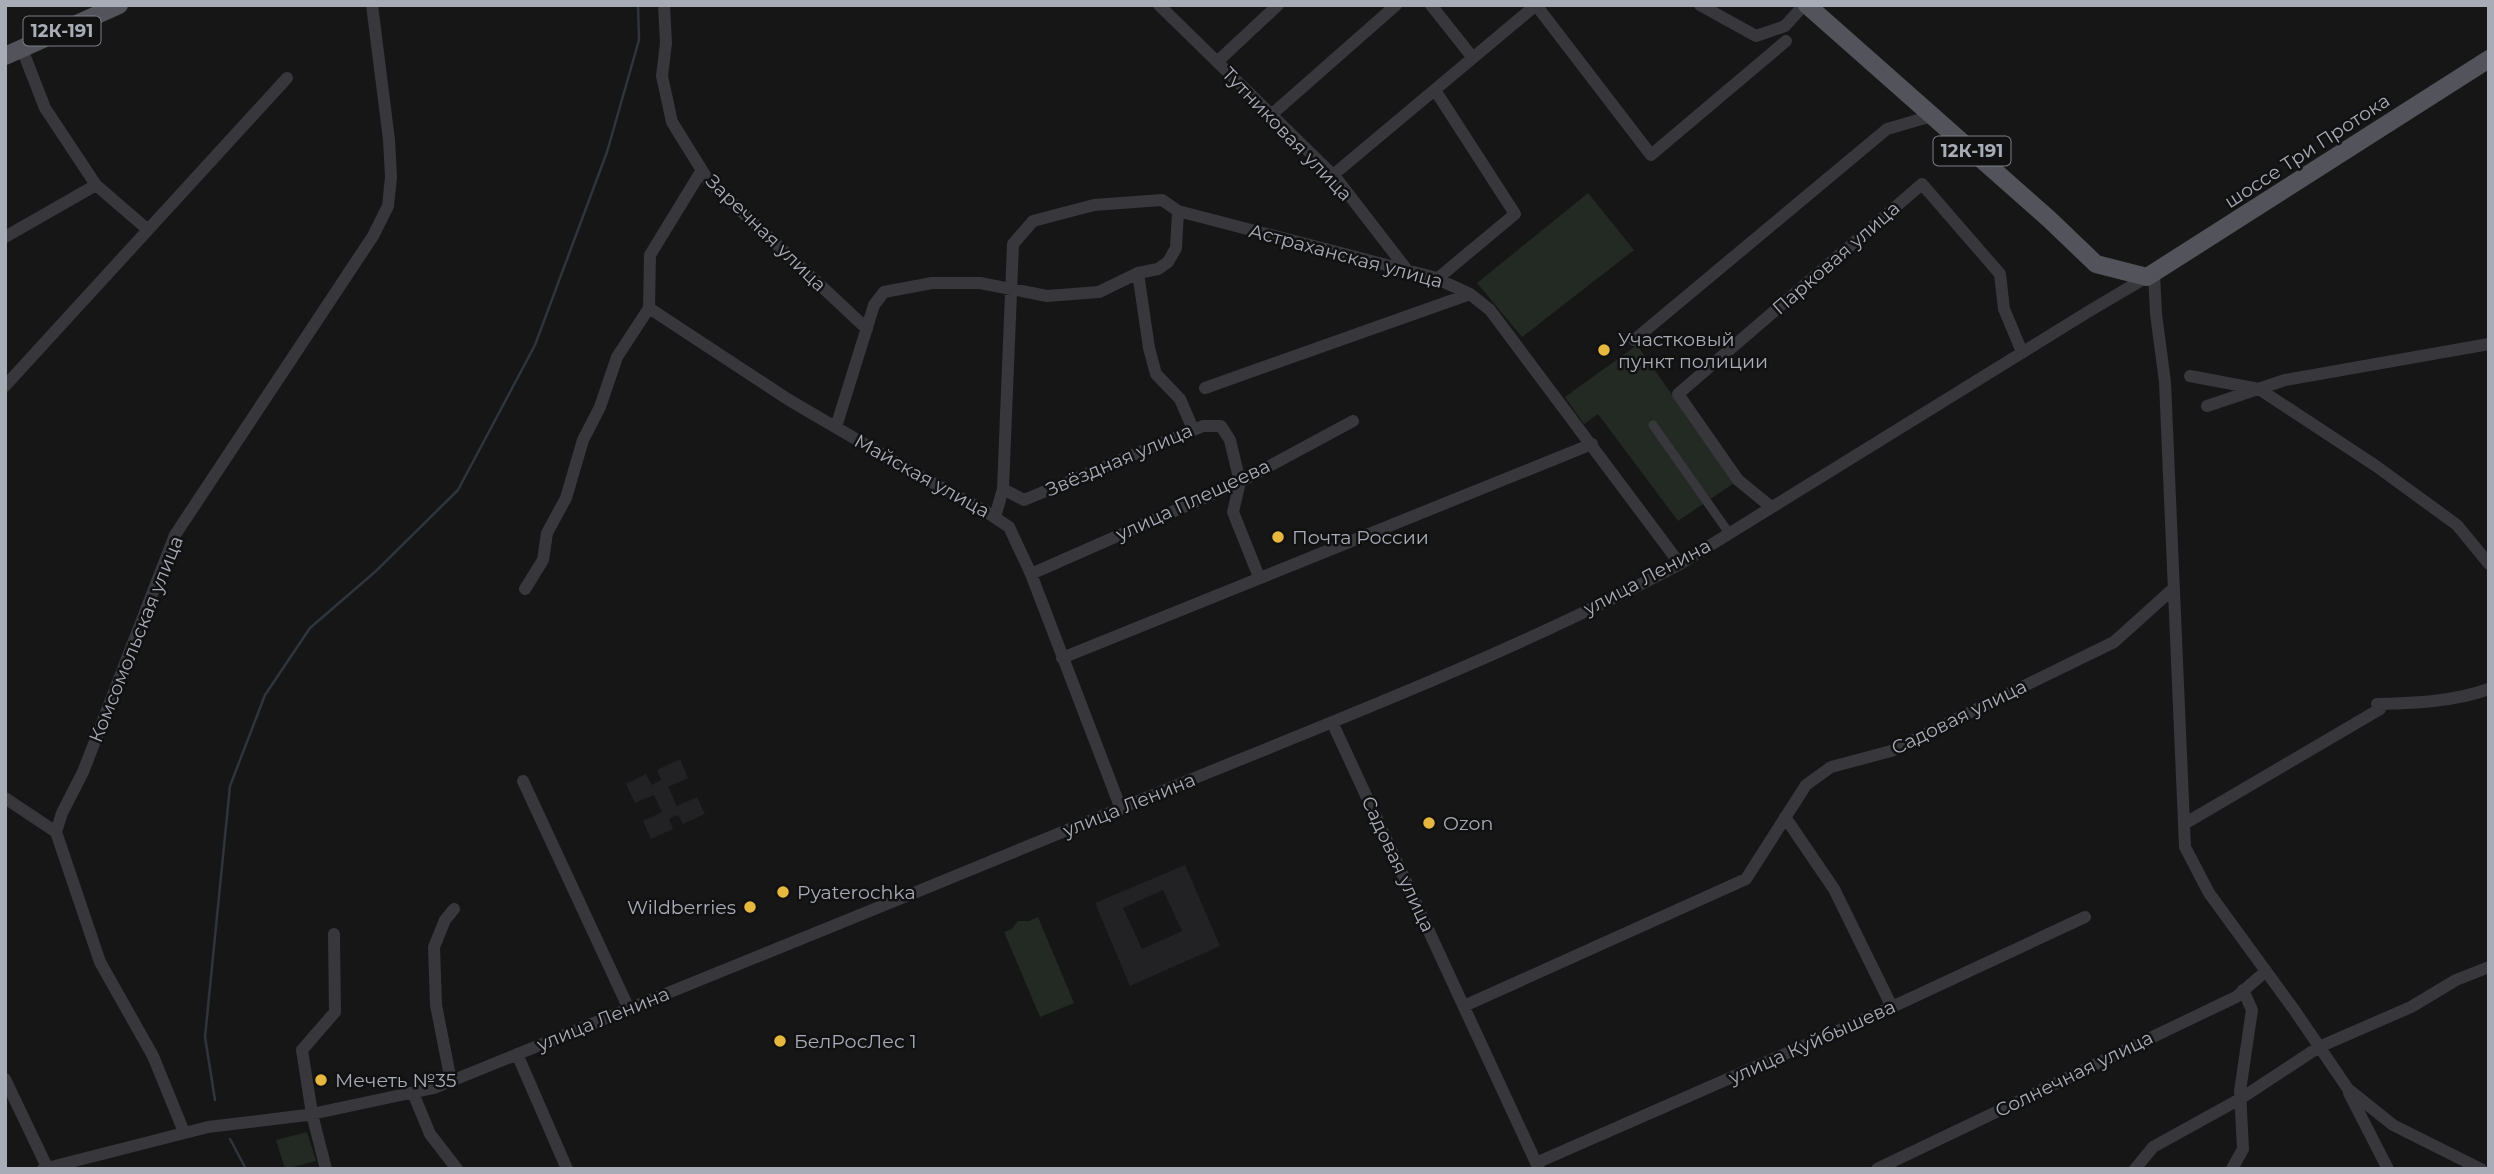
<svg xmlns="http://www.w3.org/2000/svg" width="2494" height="1174" viewBox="0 0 2494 1174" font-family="Montserrat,sans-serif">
	<rect width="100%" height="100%" fill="#161617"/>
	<path fill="#222224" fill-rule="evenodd" d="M680,759L688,778L668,787L677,806L697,797L705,814L683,824L678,815L669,819L673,829L651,839L643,821L662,812L654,795L635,803L626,784L646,774L652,785L661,780L657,770Z
		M1185,865L1220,946L1130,986L1095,903ZM1163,890L1182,931L1142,949L1123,908Z"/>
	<path fill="#222a23" d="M1588,193L1634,250L1522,337L1477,283Z
		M1637,345L1734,483L1678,521L1598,414L1584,424L1565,397Z
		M1038,917L1074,1003L1040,1017L1004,932L1012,929L1018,921H1029Z
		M307,1132L316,1161L285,1169L276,1140Z"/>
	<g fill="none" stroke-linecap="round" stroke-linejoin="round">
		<path stroke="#2f353c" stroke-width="2.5" d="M215,1100L205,1037L230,786L265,695L310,628L376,571L458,490L535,345L607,152L639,40L638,5
			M230,1139L246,1169"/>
		<path stroke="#37373c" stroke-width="9" d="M1653,425L1729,533"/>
		<path stroke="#37373c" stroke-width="12" d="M664,5L666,43L662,76L672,122L708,180L867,329
			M1159,5L1336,178L1407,270
			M1431,5L1473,58
			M1536,5L1651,155L1786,41
			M1700,5L1756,36L1785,26L1804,5
			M22,49L45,108L96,185L147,229
			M1217,62L1278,5
			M1435,90L1515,214L1437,279
			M1271,115L1396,5
			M1333,175L1536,5
			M5,237L96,185
			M1138,273L1149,348L1156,374L1180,399L1193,429
			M2154,273L2156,314L2165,382L2185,847L2209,893L2295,1011L2348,1089L2393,1125L2481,1169
			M649,308L789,400L907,469L985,511L1009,527L1031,574L1121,809
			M1634,340L1887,129L1932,116
			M2190,376L2259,389L2376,466L2457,525L2489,564
			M5,386L287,78
			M1205,388L1470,294
			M2207,406L2285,380L2489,344
			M836,427L874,305L884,292L932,283H980L1047,296L1099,292L1138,273L1158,269L1168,262L1176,248L1178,211
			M1003,489L1024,500L1203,426H1221L1230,440L1240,482L1233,512L1259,577
			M1771,507L1738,480L1678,394L1922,184L2000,274L2004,309L2022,352
			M995,517L1003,489L1013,244L1033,221L1094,205L1162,200L1178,211L1433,277L1470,294L1490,310L1680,564
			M1031,574L1240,482L1353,421
			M525,589L543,560L547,533L566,498L583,440L600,407L617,357L649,308L650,255L702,170
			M1062,658L1592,444
			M2377,704C2415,703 2452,702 2489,689
			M1332,722L1539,1169
			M523,781L629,1009
			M5,798L56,832
			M1785,817L1834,889L1892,1007
			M2184,824L2380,709
			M1464,1006L1746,879L1806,785L1831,767L1891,751L2114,642L2174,588
			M517,1054L567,1169
			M5,1079L47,1167
			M451,1081L436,1005L434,947L445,920L454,909
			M413,1093L430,1134L457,1169
			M2349,1093L2388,1169
			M184,1132L153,1056L100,962L56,832L62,813L83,772L175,535L373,236L388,206L391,177L389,140L372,5
			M1536,1163L1892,1007L2085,917
			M43,1169L208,1127L307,1115L434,1088C680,988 925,889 1170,788C1342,718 1516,651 1680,564L2091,310L2147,277
			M326,1169L312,1114L302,1050L335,1012L334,934
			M1877,1169L2236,997L2266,971
			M2135,1169L2153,1147L2240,1099L2319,1047L2411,1007L2456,980L2489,967
			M2232,1169L2243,1149L2240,1091L2252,1010L2243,990"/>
		<path stroke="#53545b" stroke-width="18" d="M1807,5L2049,219L2096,264L2147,277L2489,59
			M5,56L119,5"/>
	</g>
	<g fill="#e6b83f" stroke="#111112" stroke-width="2.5">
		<circle cx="1604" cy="350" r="7"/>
		<circle cx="1278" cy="537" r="7"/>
		<circle cx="1429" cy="823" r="7"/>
		<circle cx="783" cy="892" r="7"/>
		<circle cx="750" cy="907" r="7"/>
		<circle cx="780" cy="1041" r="7"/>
		<circle cx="321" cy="1080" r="7"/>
	</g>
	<g text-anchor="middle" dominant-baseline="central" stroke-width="5" stroke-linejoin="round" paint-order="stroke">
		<g fill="#111112" stroke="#7b7e86" stroke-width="2">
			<rect x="23.5" y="16.5" width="77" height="29" rx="5"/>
			<rect x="1933.5" y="136.5" width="77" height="29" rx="5"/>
		</g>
		<g font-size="18" font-weight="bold" fill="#a8acb7">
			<text x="62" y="31">12К-191</text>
			<text x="1972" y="151">12К-191</text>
		</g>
		<g font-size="19" fill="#a8acb7" stroke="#111112">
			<text transform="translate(1287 134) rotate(46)">Тутниковая улица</text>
			<text transform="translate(2307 151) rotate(-33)">шоссе Три Протока</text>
			<text transform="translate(766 233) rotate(44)">Заречная улица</text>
			<text transform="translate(1346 256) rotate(15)">Астраханская улица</text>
			<text transform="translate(1836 258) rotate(-41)">Парковая улица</text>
			<text transform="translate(1119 460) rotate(-23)">Звёздная улица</text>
			<text transform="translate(922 476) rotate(29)">Майская улица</text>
			<text transform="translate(1193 500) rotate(-25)">улица Плещеева</text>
			<text transform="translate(1647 577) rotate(-28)">улица Ленина</text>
			<text transform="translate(136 639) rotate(-68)">Комсомольская улица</text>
			<text transform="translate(1959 717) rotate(-26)">Садовая улица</text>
			<text transform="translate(1129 805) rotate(-22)">улица Ленина</text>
			<text transform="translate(1398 864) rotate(65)">Садовая улица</text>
			<text transform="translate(603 1019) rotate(-22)">улица Ленина</text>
			<text transform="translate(1812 1042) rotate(-24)">улица Куйбышева</text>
			<text transform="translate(2074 1074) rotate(-26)">Солнечная улица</text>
		</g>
		<g font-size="19" fill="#a8acb7" stroke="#111112" text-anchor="start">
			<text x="1618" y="339">Участковый<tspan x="1618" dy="22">пункт полиции</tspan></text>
			<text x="1292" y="537">Почта России</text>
			<text x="1443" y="823">Ozon</text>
			<text x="797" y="892">Pyaterochka</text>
			<text x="736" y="907" text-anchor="end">Wildberries</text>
			<text x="794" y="1041">БелРосЛес 1</text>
			<text x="335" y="1080">Мечеть №35</text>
		</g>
	</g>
	<rect width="2494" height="1174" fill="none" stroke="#a8acb7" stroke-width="14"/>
</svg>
